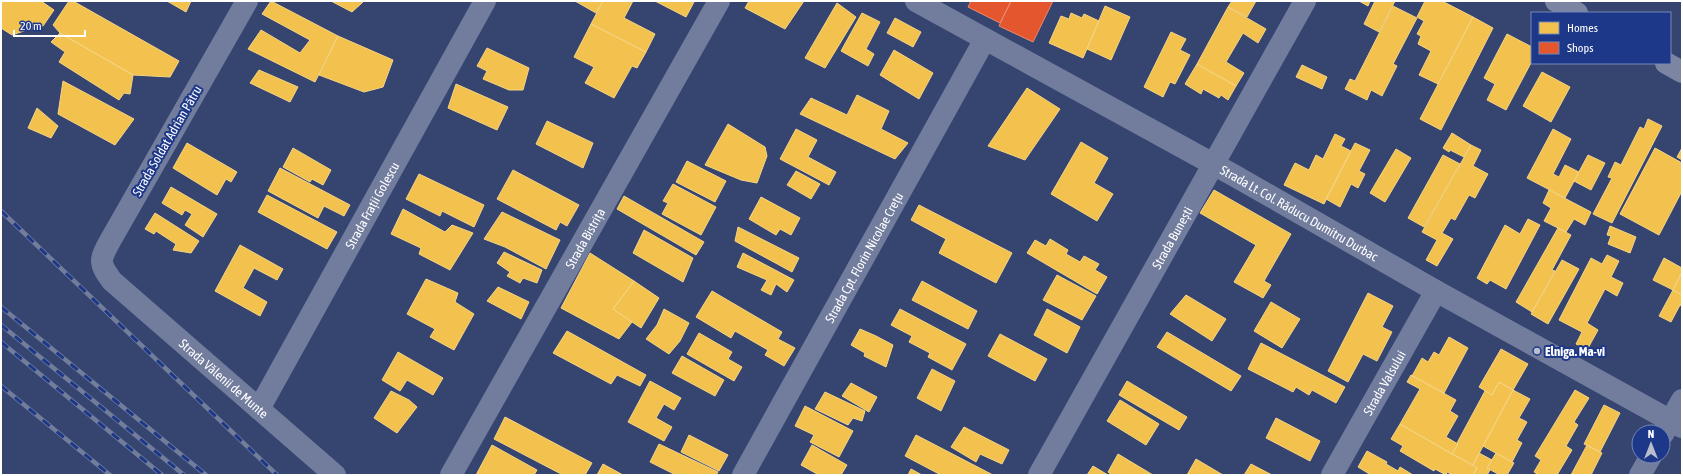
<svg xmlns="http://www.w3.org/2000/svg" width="1683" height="476" viewBox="0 0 1683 476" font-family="'Asap Condensed',sans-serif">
	<rect width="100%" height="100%" fill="#364570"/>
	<path fill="#f2c14e" stroke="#f6d483" d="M1,1H41L54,10L43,26L27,30L12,35L1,28Z
		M69,1H73L179,61L170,77L133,75L60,33L53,25Z
		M167,1H191L186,12Z
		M271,1L338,36L315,82L248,49L261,30L300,53L310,40L262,14Z
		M331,1H361L363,2L352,12Z
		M575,1H603L596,13Z
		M603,1H633L624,18L655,34L646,52L591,24Z
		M655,1H692L694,2L686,17Z
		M749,1H804L785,29L745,8Z
		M1232,1H1256L1247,17L1228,7Z
		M1359,1H1370L1368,6Z
		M1375,1H1395L1379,32L1364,24Z
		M1425,1H1442L1473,17L1438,84L1419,75L1431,51L1418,44L1421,36L1417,34L1424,21L1417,17Z
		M837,3L856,17L825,68L805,58Z
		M1105,6L1130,17L1111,60L1087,49Z
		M1393,6L1417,18L1393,64L1397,66L1382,96L1371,90L1367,100L1345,89L1350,79L1355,81Z
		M1228,7L1266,29L1258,43L1243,33L1226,62L1244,73L1236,86L1197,64Z
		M862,13L880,22L866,49L874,54L868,66L841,51Z
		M1071,13L1082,18L1084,14L1099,21L1083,58L1049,43L1061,16L1069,19Z
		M1473,17L1493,28L1441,130L1420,119Z
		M895,18L921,32L913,47L887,33Z
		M591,24L646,52L637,68L632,66L614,98L585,83L594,67L574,57Z
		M1171,32L1186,39L1180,50L1190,55L1175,84L1170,82L1163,97L1144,87Z
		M60,33L133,75L130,94L124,93L119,100L59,62L65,52L51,42Z
		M1507,34L1532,47V61L1506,110L1487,100L1495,84L1484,78Z
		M338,36L393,60L383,87L364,92L319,75Z
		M487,48L529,68L523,90H509L483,79L487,71L477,66Z
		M894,50L933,73L919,99L880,75Z
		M1197,64L1236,86L1228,100L1221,95L1219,98L1203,89L1201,94L1185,84Z
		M1302,65L1327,77L1322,89L1296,77Z
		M259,70L298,87L290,102L250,83Z
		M1542,72L1570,87L1551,122L1523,106Z
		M63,81L134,119L115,145L58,114Z
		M456,84L508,107L497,130L448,108Z
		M1027,88L1060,109L1025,160L988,146Z
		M857,95L889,111L881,129L908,143L895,159L800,114L811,98L847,115Z
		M37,108L58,126L51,138L28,128Z
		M1648,119L1662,126L1612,223L1593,214L1612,178L1608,177L1615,162L1621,165L1640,127L1644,129Z
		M547,121L593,143L583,168L536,144Z
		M728,124L765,147L767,156L757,183L741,180L705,165Z
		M796,129L817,140L808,157L836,172L829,185L780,159Z
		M1553,129L1571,139L1553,174L1559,177L1565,165L1579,172L1565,198L1527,178Z
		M1452,133L1471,145L1464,157L1450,150L1449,152L1443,148Z
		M1335,134L1345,139L1341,146L1351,151L1324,204L1284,185L1295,163L1309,170L1316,155L1323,159Z
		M1081,142L1108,158L1094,183L1113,194L1097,221L1051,194Z
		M187,143L237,172L231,182L226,179L217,195L173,168Z
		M1355,143L1370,150L1359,171L1365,174L1358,188L1351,184L1340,207L1326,199Z
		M1471,145L1481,150L1473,166L1488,174L1475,198L1469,195L1455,220L1451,218L1442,233L1453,239L1437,266L1426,260L1437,240L1422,232Z
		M293,148L331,170L323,185L312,179L310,182L283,167Z
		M1655,148L1682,163V191L1659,235L1620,214Z
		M1682,148V160L1677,157Z
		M1396,149L1411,158L1385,202L1370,193Z
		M1443,155L1460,164L1424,227L1408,218Z
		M1588,155L1605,163L1591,190L1574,181Z
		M687,161L726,181L715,202L676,182Z
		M280,168L350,205L344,216L324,206L318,218L268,191Z
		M513,170L579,205L567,226L560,222L556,230L497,199Z
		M796,171L820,184L811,199L787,185Z
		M419,174L484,205L474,227L442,211L440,216L406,199Z
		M673,184L716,207L701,235L662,214L668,203L663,201Z
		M171,187L217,214L203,237L185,225L192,214L185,210L182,215L162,203Z
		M1214,190L1291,234L1264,281L1271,285L1263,298L1234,282L1256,245L1200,213Z
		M1549,190L1591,212L1585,225L1574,219L1566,232L1544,221L1551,208L1543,203Z
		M267,195L337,232L327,249L258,212Z
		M624,196L704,242L696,255L617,209Z
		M761,197L800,218L791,235L780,229L776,235L749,219Z
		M919,205L1012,253L996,283L939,253L946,239L911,220Z
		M403,209L445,232L452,225L473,233L450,270L419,254L421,248L391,234Z
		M502,212L560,240L546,269L505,247L484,239Z
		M155,213L199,241L191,253L173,250L176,244L156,231L154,234L145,229Z
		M1528,219L1540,225L1506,289L1490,280L1487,284L1477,278L1505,225L1520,234Z
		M1610,226L1636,237L1630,253L1608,244L1611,236L1607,235Z
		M738,227L799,258L792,272L735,241Z
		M1558,228L1571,235L1552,270L1555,271L1532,312L1516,302Z
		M644,230L693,258L683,282L633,253Z
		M1050,239L1068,250L1066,254L1080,262L1084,256L1099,264L1095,270L1107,277L1097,294L1027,253L1035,240L1046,246Z
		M240,245L283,269L277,280L254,268L243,288L267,302L260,316L215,291Z
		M504,252L542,270L537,283L523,278L520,283L507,276L510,272L497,263Z
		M590,253L634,281L613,309L632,322L619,339L561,308Z
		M743,253L794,280L787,292L776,284L771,295L761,290L767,280L737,267Z
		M1607,255L1619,261L1611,277L1623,283L1617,296L1605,289L1587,323L1598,330L1587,350L1576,344L1582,332L1559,320L1591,258L1602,264Z
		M1664,258L1682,268V272L1673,290L1653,280Z
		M1562,260L1579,269L1548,324L1531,314Z
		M1682,272V295L1673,290Z
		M1057,275L1096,296L1082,320L1043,300Z
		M426,279L458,293L455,302L474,314L454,350L430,337L435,329L407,314Z
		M634,281L659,298L641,328L613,309Z
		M922,281L977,311L968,329L912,300Z
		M498,287L529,302L521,319L487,301Z
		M1673,290L1682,295V306L1680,305L1671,322L1659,316Z
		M712,291L782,332L778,339L795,348L784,366L765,355L768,350L735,331L731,338L696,317Z
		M1368,293L1393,306L1382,327L1392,332L1377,361L1363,354L1348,382L1328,371Z
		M1186,295L1226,319L1212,341L1170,314Z
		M1271,302L1300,319L1282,348L1254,331Z
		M664,309L689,323L680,341L669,354L646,339L657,325Z
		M900,309L966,344L952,370L928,357L930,353L909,342L912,336L891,325Z
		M1047,309L1080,327L1067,353L1034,335Z
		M860,329L876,336L893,345L886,367L864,356L865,353L851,345Z
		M567,331L646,375L640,386L617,375L611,384L553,353Z
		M1167,332L1241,376L1231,391L1157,347Z
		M699,333L732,352L728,359L742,367L734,381L687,354Z
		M1000,334L1047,359L1035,381L988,356Z
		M1449,337L1468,348L1444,393L1412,376L1422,358L1428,362L1434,352L1439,355Z
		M1261,343L1345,387L1336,403L1312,390L1309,395L1296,387L1293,392L1248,369Z
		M1501,349L1528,364L1513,390L1499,382L1492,395L1479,387Z
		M398,352L443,378L433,395L407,380L400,391L382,380Z
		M682,356L724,380L715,396L672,373Z
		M932,369L955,381L941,411L917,398Z
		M1411,375L1456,400L1450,411L1458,416L1446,437L1458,444L1452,454L1400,424L1420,389L1407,382Z
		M650,381L681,398L674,410L664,404L656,418L672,427L664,441L628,422Z
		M1127,381L1187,417L1179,430L1119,395Z
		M1499,382L1513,390L1473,465L1452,454L1458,444L1457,443L1485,391L1492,395Z
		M851,383L877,397L869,412L842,396Z
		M1513,390L1530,399L1519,418L1527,422L1517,440L1522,443L1512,462L1483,446Z
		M1575,390L1589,398L1574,422L1578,425L1566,446L1572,450L1557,475H1539L1534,472L1541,460L1535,456Z
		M391,391L409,400L417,407L397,433L374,418Z
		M825,392L865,411L862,421L853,418L848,425L815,409Z
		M1120,400L1159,424L1146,445L1107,421Z
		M1604,405L1620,413L1600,452L1584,444Z
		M805,406L853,431L839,457L810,442L814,435L795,426Z
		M505,417L592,463L585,475H563L494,439Z
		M1276,418L1320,441L1310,461L1266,438Z
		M1400,424L1477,468L1473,475H1453L1447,472L1446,475L1435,469L1434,471L1400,451L1403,446L1391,439Z
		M964,427L1009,450L1002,464L980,454L976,462L951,447Z
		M689,435L728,455L719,471L681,452Z
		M916,435L993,475H941L905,456Z
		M659,444L718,472L716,475H676L650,462Z
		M492,445L537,470L534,475H476Z
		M812,445L847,465L841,475H819L801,465Z
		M1587,445L1602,453L1591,475H1571Z
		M1367,451L1387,462L1386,464L1398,471L1400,467L1413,475H1371L1358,467Z
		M1479,453L1492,460L1487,468L1490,470L1487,475H1473L1477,468L1473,465Z
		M1496,453L1514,463L1507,475H1500L1487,468Z
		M1118,454L1153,475H1112L1108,472Z
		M1196,459L1223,475H1187Z
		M603,464L623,475H597Z
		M1251,464L1272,475H1244Z
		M1093,466L1108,475H1087Z
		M911,469L922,475H908Z"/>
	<path fill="#e4572e" stroke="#ec896d" d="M971,1H1011L1000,23L968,7Z
		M1011,1H1053L1033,42L999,26Z"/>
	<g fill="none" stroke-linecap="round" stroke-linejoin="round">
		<g stroke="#727d9e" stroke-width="22">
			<path id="s1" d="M247,1L110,241C99,261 99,263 112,281L335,475"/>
			<path id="s2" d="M916,1L1235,176L1436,291L1682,427"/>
			<path id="s3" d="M259,409L485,1"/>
			<path d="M1663,434L1682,400"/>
			<path id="s4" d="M451,475L719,1"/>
			<path id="s5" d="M743,475L985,39"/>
			<path id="s6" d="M1039,475L1305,1"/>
			<path id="s7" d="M1332,475L1436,291"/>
			<path d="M1640,475L1651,456"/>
		</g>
		<path stroke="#7c86a3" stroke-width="22" d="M1556,1L1577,13
			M1666,63L1682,72"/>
		<g stroke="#727d9c" stroke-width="4.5">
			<path id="rail" d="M1,211L277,475
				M1,307L206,475
				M1,325L184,475
				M1,342L162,475
				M1,386L110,475"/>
		</g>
		<use href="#rail" stroke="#1d3889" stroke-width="3" stroke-dasharray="9" stroke-linecap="butt"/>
	</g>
	<circle fill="#b9becd" stroke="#1d3889" stroke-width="1.5" cx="1537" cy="351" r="4"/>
	<g text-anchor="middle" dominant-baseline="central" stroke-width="4" stroke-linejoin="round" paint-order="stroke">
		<g font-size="13" fill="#fff" stroke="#1d3889">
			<text transform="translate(167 141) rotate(-60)">Strada Soldat Adrian Pătru</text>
			<text stroke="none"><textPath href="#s3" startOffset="233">Strada Frații Golescu</textPath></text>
			<text stroke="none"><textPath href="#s2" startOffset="438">Strada Lt. Col. Răducu Dumitru Durbac</textPath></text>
			<text stroke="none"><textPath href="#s4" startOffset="272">Strada Bistrița</textPath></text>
			<text stroke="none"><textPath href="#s6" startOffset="272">Strada Bunești</textPath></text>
			<text stroke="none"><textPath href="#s5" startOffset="249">Strada Cpt. Florin Nicolae Crețu</textPath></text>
			<text stroke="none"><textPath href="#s1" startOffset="469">Strada Vălenii de Munte</textPath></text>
			<text stroke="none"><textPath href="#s7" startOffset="106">Strada Valsului</textPath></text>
		</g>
		<g font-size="13" font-weight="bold" fill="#fff" stroke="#1d3889" text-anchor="start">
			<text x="1545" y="351">Elniga. Ma-vi</text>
		</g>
	</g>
	<rect width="1683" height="476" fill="none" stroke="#ffffff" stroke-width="4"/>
	<rect x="1531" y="12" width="140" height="52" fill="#1d3889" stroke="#7788b8"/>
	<rect x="1539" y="22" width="20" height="12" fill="#f2c14e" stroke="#7788b8"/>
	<text x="1567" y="32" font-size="12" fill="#ffffff">Homes</text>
	<rect x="1539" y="42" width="20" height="12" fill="#e4572e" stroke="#7788b8"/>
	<text x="1567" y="52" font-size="12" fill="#ffffff">Shops</text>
	<g transform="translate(1651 444)"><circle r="19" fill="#1d3889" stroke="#7788b8"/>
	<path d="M0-3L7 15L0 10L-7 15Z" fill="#b9becd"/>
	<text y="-6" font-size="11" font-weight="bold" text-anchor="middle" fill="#ffffff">N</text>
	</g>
	<path d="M14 30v6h71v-6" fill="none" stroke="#ffffff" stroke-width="2"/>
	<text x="20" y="30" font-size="12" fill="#ffffff" stroke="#1d3889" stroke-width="3" paint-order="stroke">20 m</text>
</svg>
